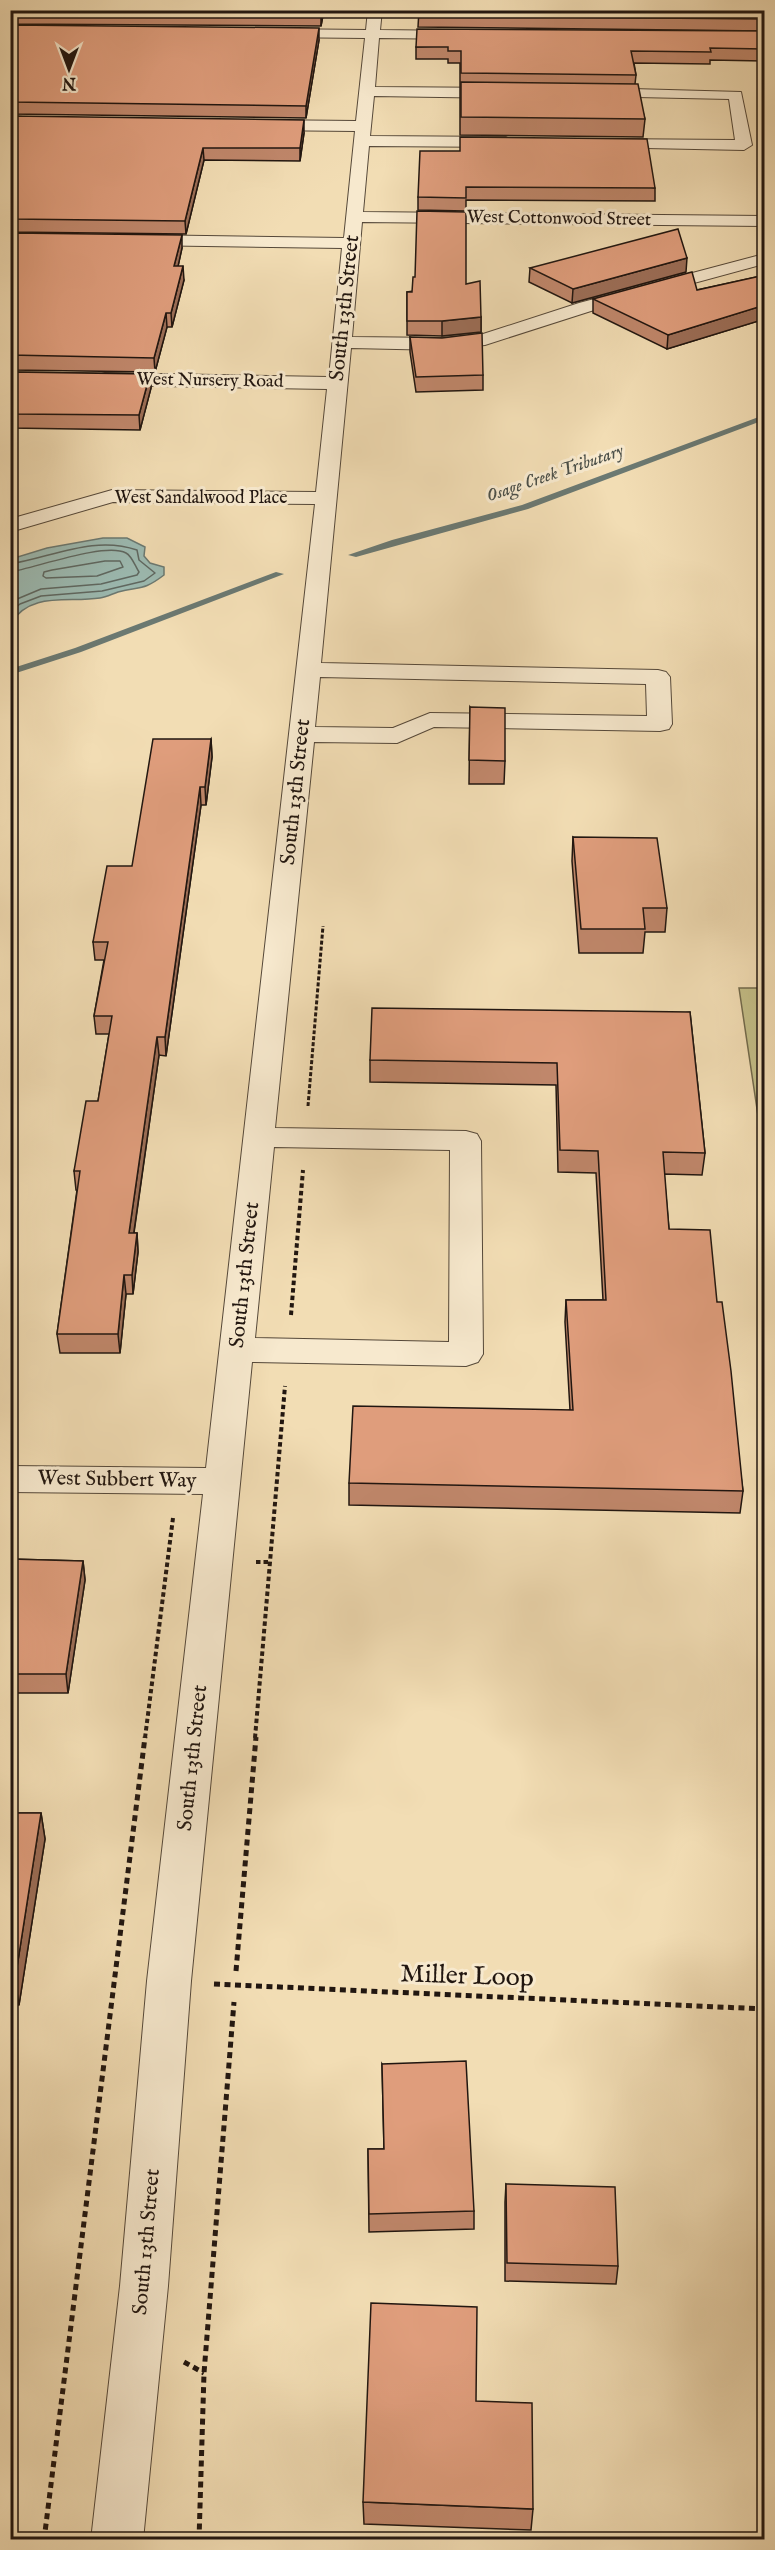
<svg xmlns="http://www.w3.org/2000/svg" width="775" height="2550" viewBox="0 0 775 2550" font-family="'IM FELL English',serif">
	<rect width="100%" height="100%" fill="#f2ddb4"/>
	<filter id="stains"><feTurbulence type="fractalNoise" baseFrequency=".00333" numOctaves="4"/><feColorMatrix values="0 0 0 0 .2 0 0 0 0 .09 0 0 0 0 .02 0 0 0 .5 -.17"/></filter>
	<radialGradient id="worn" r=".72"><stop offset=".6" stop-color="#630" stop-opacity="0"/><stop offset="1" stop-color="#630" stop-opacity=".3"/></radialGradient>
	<path fill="#c3be87" stroke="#726a4c" stroke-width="1.5" d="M739,988H764V1156Z"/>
	<path fill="#9cbbb3" stroke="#6b7972" stroke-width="1.5" d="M103,538H127L145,547L144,556L150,563L164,567V575C143,591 141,586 118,592C112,594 106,597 100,598C68,603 31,591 11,623V559L47,548Z"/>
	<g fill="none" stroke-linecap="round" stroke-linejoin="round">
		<path stroke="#5e6862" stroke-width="1.5" d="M105,561H120L123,567L97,576L46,578L43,576L44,572L52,570Z
			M10,564C53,557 94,535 137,550L139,560L155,573L144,581L102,591L41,596L20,604L10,612
			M10,572C35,568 105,542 126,553C132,556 135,566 139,572L137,575L101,584L41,589L10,602"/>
		<path fill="#6b7972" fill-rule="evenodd" d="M764,415V420L528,509L356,557L348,555L392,540L522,505Z
			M276,572L284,574L81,652L10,675V669L75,648Z"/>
		<g stroke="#554839" stroke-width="2">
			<path id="minor" d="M368,10H382L380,30L462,31L469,35L462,39L379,38L375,87L506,88L514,93L506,98L374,96L370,136L506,137L514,142L506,147L369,146L363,212L764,216V226L362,222L352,337L442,338L483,334L579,303L764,254V264L591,311L485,345L442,350L351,348L321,663L658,670L666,672L670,677L672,724L669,729L660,731L434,727L397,743L314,742L275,1128L466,1131L477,1134L481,1141L483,1354L478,1362L466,1366L252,1362L191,1981L168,2286L143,2540H91L120,2286L147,1981L203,1494L10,1492V1466L206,1468L315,504L113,502L10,532V519L112,490L316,492L327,389L105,385L98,383L95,379L98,375L105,373L329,377L342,248L138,245L132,244L129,240L132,236L138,235L344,238L355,131L258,130L250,125L258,120L356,121L365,38L273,37L266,33L273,29L366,30ZM320,677L646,684L647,716L430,713L393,728L315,727ZM274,1147L450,1150L449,1342L255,1338Z
				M596,88L741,92L752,145L744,150L597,147L595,144L603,139L735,140L729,99L591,96L588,93Z"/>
		</g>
		<path stroke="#211610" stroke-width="3" stroke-dasharray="4 2" stroke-linecap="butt" d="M308,1106L323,926"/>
		<path stroke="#211610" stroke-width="4" stroke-dasharray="4.5 3" stroke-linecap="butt" d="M291,1315L303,1170
			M256,1562H270
			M145,1738L173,1518
			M255,1738L285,1386"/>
		<path stroke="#211610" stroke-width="5" stroke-dasharray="6 4.5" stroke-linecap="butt" d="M236,1971L256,1737
			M214,1984L764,2009
			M184,2362L204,2373
			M44,2540L145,1737
			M199,2540L204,2373L234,2002"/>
		<use href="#minor" fill="#f7e9ce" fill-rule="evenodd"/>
	</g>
	<path fill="#c0876b" stroke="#211610" stroke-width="1.5" d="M10,10H324L321,26L10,24Z
		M419,10H765V31L418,27Z
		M10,25L319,40L306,118L10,114Z
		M765,31V61L710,60V64L634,63L636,75L635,84L645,119L643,137L460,135V63H448V59H416V47Z
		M10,116L304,133L300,161L204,160L186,234L10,232Z
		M460,151L655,188V201L466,200V211L418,210V197Z
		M10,233L182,248L178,266L184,280L172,327H167L155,372L10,370Z
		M530,268L686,272L572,303L529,282Z
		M765,275V319L667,349L593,313V299L697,290Z
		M466,284L481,317V332L442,336L407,335V292Z
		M410,337L483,375V390L416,392L410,352Z
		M10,372L150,374L151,388L140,430L10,428Z
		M470,707L505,761L504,784H469Z
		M211,739L212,757L206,805H201L166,1056L159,1055L134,1233H137L138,1252L133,1294H126L120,1353H60L57,1334L77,1190H76L74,1171L98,1101L109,1034H96L94,1016L104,960H95L93,942L132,866Z
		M573,837L667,908L665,932H645L643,953H579L572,861Z
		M690,1012L705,1153L702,1175L664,1174L669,1229L717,1302L743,1491L740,1513L349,1505V1483L570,1410L565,1322L566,1300H603L596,1173L558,1172L556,1085L370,1082V1060Z
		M10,1559L83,1561L85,1580L68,1693H10Z
		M10,1813H41L45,1839L19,2005H10Z
		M382,2064L474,2211V2229L369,2232L368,2149H384Z
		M506,2184L618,2266L616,2284L505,2281V2202Z
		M363,2502L533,2509L531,2530L364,2524Z"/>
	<path fill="#9c6e57" stroke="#211610" stroke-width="1.5" d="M322,10H324L321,26V15Z
		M319,28V40L306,118V106Z
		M304,120V133L300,161V148Z
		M203,148L204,160L186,234L185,221Z
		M182,235V248L175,280L174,266Z
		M687,258L686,272L572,303L573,289Z
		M183,266L184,280L172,327L171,313Z
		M765,305V319L667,349L668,335Z
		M166,313L167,327L155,372L154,358Z
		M481,317V332L442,336V321Z
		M150,374L151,388L140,430L139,415Z
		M211,739L212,757L206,805L205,787Z
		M200,787L201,805L166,1056L165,1037Z
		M157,1037L159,1055L131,1252L129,1233Z
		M137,1233L138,1252L133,1294L132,1275Z
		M124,1275L126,1294L120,1353L118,1334Z
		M83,1561L85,1580L68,1693L66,1674Z
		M41,1813L45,1839L19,2005L15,1980Z"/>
	<path fill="#df9d7c" stroke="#211610" stroke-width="1.5" d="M10,10H322L321,15L10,13Z
		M419,10H765V19L418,16Z
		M10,25L319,28L306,106L10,102Z
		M417,29L765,31V49L710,48L711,52L631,51L636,75L461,73V51H448V47H416Z
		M461,82L638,84L645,119L461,117Z
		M10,116L304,120L300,148H203L185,221L10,219Z
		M460,137L647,139L655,188L466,187V198L418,197L420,151H460Z
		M417,211L466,212V284L480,281L481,317L442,321H407V292H412L413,277H415Z
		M678,229L687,258L573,289L530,268Z
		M10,233L182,235L174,266H183L171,313H166L154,358L10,355Z
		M692,272L697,290L765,275V305L668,335L593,299Z
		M482,333L483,375L416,377L410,337L442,338Z
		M10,372L150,374L139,415L10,414Z
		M470,707L505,708V761L469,760Z
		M153,739H211L205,787H200L165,1037H157L129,1233H137L132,1275H124L118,1334H57L80,1171H74L86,1101H98L112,1016H94L108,942H93L107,866H132Z
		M573,837L657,838L667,908H643L645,929H581Z
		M372,1008L690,1012L705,1153L663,1152L669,1229L710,1230L717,1302H722L731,1371L743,1491L349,1483L353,1406L573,1410L566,1300H606L598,1151L560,1150L557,1063L370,1060Z
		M10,1559L83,1561L66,1674H10Z
		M10,1813H41L15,1980H10Z
		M466,2061L474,2211L369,2214L368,2149H384L382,2064Z
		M506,2184L615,2187L618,2266L507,2263Z
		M371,2303L477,2307L476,2401L532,2403L533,2509L363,2502Z"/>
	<g text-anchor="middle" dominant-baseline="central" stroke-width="6" stroke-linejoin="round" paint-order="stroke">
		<g font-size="18" fill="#211610" stroke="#f7e9ce">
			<text transform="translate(559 219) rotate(1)">West Cottonwood Street</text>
			<text transform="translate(210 381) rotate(1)">West Nursery Road</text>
			<text x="201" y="498">West Sandalwood Place</text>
		</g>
		<g font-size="18" font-style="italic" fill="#4c5049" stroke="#f7e9ce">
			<text transform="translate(555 474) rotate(-19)">Osage Creek Tributary</text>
		</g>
		<g font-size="21" fill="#211610" stroke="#f7e9ce">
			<text transform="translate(345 308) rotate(-84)">South 13th Street</text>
			<text transform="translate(296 792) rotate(-84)">South 13th Street</text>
			<text transform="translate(245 1275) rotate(-84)">South 13th Street</text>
			<text transform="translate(117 1480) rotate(1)">West Subbert Way</text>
			<text transform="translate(193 1758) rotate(-84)">South 13th Street</text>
			<text transform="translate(147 2242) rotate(-85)">South 13th Street</text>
		</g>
		<g font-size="26" fill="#211610" stroke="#f7e9ce">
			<text transform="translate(467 1976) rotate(2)">Miller Loop</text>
		</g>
	</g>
	<rect width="775" height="2550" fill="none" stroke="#f2ddb4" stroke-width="36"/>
	<rect x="12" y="12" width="751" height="2526" fill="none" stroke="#211610" stroke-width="3"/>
	<rect x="18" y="18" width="739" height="2514" fill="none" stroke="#211610" stroke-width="1.5"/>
	<g transform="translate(69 69) rotate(180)" stroke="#f7e9ce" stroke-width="4.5" paint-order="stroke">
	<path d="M0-4.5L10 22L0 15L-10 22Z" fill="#211610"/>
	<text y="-9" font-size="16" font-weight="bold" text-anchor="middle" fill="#211610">N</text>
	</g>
	<rect width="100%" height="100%" filter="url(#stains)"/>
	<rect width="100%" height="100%" fill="url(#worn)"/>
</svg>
